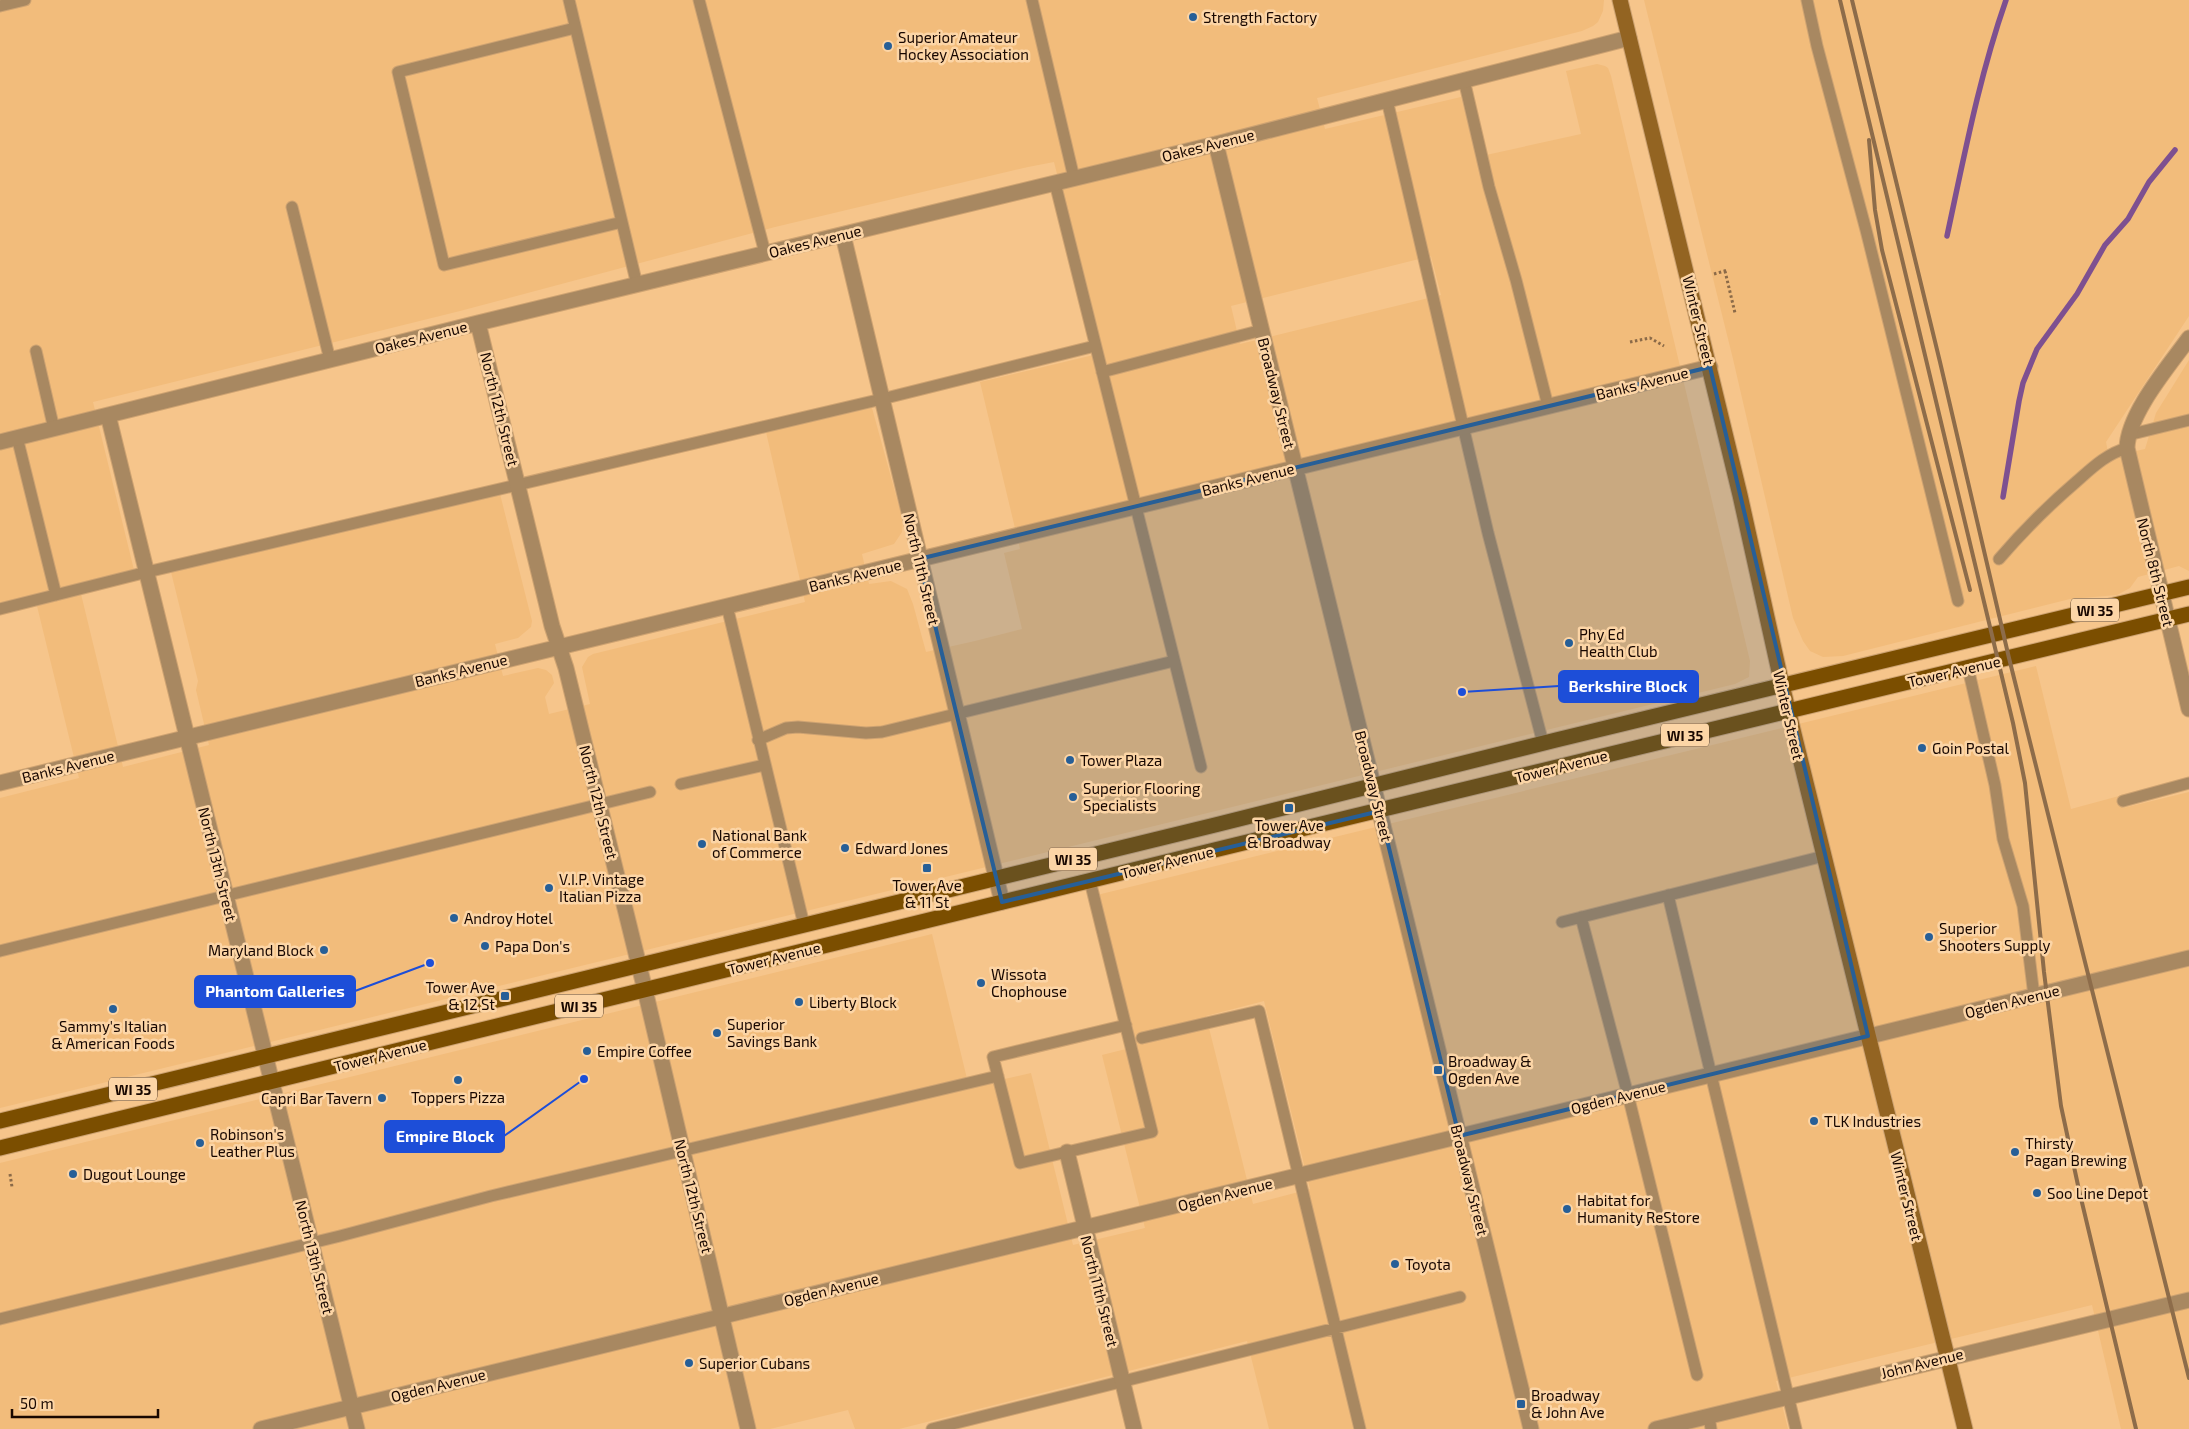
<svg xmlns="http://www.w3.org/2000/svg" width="2189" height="1429" viewBox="0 0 2189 1429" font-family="'Exo 2',sans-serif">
	<rect width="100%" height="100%" fill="#f6c58b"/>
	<path fill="#f2bc7b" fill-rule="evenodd" d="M0,0H1604L1603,11L1598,22L1593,26L1582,31L1317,98L1325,129L1461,97L1477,157L1581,134L1566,71L1597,64L1605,66L1608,68L1611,76L1750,661L1749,677L1735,684L0,1108V798L79,778L37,606L81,594L123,767L209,745L196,690L198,681L171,572L500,494L532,621L531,627L518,638L495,644L503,676L538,668L546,670L552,675L554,683L545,697L549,714L590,704L582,667L588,657L593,654L805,602L766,432L872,408L903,521L902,532L894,544L862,554L869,584L891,581L907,589L913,604L926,652L975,641L1022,629L1004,553L1020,549L980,382L1102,353L1054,162L1028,167L775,227L460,311L93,402L134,570L0,603ZM1431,256L1441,295L1240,344L1231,306Z
		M1644,0H2189V316L2106,442L2109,457L2145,449L2156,413L2189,360V571L2179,566L2138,577L2130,588L2117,595L2070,599L1843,656L1823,657L1810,651L1803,641L1793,618L1733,359Z
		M2036,666L2071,809L2119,796L2123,808L2189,792V1429H2121L2092,1305L1776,1381L1788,1429H1269L1247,1341L899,1429H855L848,1410L770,1429H0V1163L932,934L969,1087L1031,1073L1073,1245L1145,1228L1102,1055L1134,1047L1097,895ZM1264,1001L1310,1189L1253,1204L1206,1016Z"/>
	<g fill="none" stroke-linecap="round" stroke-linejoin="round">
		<path stroke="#7e5090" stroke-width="5.5" d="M1947,236C1964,157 1979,77 2006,0
			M2003,497L2019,401L2023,383L2037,349L2077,294L2105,245L2128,219L2149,182L2175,150"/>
		<g stroke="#cea372" stroke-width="13">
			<path id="lane" d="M569,0L637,285
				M699,0L765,253
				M1032,0L1074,178
				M1807,0L1817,46L1866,230L1958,601
				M0,6L25,0
				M575,28L398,72L444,265L622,222
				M1464,80L1489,187L1516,280L1548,406
				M1387,100L1488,533L1543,743
				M1055,183L1201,767
				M292,207L330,360
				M36,351L54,429
				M1102,372L1262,330
				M2128,435L2189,420
				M17,437L56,595
				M1999,559C2023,531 2048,506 2076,482C2092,468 2106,454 2127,448
				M727,606L804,925
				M0,609L147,572L882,399L1095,346
				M1968,668L1995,785L2003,839L2023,906L2034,996
				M758,740L786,728L798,727L866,733L882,732L1174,661
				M681,784L764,765
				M2123,801L2189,783
				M1090,881C1111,964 1131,1048 1152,1132L1020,1163L993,1057L1126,1025
				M1668,895L1796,1429
				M1581,917L1628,1095L1697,1375
				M1562,922L1824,856
				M0,951L650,792
				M1142,1038L1259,1011L1360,1429
				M0,1319L340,1236L491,1196L998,1076
				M1709,1416L1711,1429
				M932,1429L1460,1297"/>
		</g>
		<g stroke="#cea372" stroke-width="17">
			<path id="street" d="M1216,144L1531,1429
				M843,235L1002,902
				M478,323L552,626L566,668L645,990L748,1429
				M2189,338C2169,366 2128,413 2127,448L2189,709
				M108,415L357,1429
				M0,442L478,323L1216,144L1629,38
				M0,783L1710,367
				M1067,1152L1134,1429
				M261,1429L2189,958
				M1656,1429L2189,1300"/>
		</g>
		<g stroke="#cea372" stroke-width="17">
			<path id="secondary" d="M1620,0L1740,495L1782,685L1965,1429"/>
		</g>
		<g stroke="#cea372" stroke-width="17">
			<path id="primary" d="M0,1121L1215,825L1556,740L2189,587
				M0,1148L1198,854L2189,614"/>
		</g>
		<path stroke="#8b6a48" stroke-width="3" stroke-dasharray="2.5 2.5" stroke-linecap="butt" d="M1725,271L1735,313
			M1714,274L1728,270
			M1630,342L1650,338L1664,346
			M10,1174L12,1187"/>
		<use href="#lane" stroke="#a88861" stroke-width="11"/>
		<use href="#street" stroke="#a88861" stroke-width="15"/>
		<use href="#secondary" stroke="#936422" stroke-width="15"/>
		<use href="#primary" stroke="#7b4e00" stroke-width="15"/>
		<path stroke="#8d6c4a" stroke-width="4" d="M1840,0L2013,723L2025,783L2044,972L2061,1106L2079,1190L2136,1429
			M1852,0L1940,362L2009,658L2189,1378
			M1869,140L1875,210L1882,250L1970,590"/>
	</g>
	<path fill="#275f97" fill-opacity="0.2" stroke="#275f97" stroke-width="4" stroke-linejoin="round" d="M1710,367L1868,1036L1459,1136L1380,811L1002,902L919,559Z"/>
	<g fill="#275f97" stroke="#fcd5a6" stroke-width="2">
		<circle cx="1193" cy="17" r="5"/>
		<circle cx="888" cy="46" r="5"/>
		<circle cx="1569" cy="643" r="5"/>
		<circle cx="1922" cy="748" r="5"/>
		<circle cx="1070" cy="760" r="5"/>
		<circle cx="1073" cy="797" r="5"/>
		<rect x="1284" y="803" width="10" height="10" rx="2.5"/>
		<circle cx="702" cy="844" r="5"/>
		<circle cx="845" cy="848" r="5"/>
		<rect x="922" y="863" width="10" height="10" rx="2.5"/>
		<circle cx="549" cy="888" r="5"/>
		<circle cx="454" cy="918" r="5"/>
		<circle cx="1929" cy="937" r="5"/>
		<circle cx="485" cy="946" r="5"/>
		<circle cx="324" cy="950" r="5"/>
		<circle cx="981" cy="983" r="5"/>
		<rect x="500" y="991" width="10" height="10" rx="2.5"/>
		<circle cx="799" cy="1002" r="5"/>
		<circle cx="113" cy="1009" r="5"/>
		<circle cx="717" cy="1033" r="5"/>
		<circle cx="587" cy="1051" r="5"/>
		<rect x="1433" y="1065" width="10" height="10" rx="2.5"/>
		<circle cx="458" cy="1080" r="5"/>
		<circle cx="382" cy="1098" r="5"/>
		<circle cx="1814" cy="1121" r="5"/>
		<circle cx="200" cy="1143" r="5"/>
		<circle cx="2015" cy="1152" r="5"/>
		<circle cx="73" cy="1174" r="5"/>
		<circle cx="2037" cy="1193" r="5"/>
		<circle cx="1567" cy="1209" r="5"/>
		<circle cx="1395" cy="1264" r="5"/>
		<circle cx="689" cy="1363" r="5"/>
		<rect x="1516" y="1399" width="10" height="10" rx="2.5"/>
	</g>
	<g text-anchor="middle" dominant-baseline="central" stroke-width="5" stroke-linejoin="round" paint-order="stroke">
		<g fill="#fcd5a6" stroke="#5c4532" stroke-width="1">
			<rect x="2071" y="598.5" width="48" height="23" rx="4"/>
			<rect x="1661" y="723.5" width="48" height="23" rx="4"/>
			<rect x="1049" y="847.5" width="48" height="23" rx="4"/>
			<rect x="555" y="994.5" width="48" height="23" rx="4"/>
			<rect x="109" y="1077.5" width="48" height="23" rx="4"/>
		</g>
		<g font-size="14" font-weight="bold" fill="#180700">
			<text x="2095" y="610">WI 35</text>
			<text x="1685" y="735">WI 35</text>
			<text x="1073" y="859">WI 35</text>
			<text x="579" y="1006">WI 35</text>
			<text x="133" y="1089">WI 35</text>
		</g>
		<g font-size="15" fill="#180700" stroke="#fcd5a6" text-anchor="start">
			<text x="1203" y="17">Strength Factory</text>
			<text x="898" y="37">Superior Amateur<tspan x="898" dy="17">Hockey Association</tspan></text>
			<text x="1579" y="634">Phy Ed<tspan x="1579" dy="17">Health Club</tspan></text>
			<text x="1932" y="748">Goin Postal</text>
			<text x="1080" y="760">Tower Plaza</text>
			<text x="1083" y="788">Superior Flooring<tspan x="1083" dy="17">Specialists</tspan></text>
			<text x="1289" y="825" text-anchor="middle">Tower Ave<tspan x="1289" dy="17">&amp; Broadway</tspan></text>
			<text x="712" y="835">National Bank<tspan x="712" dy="17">of Commerce</tspan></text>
			<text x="855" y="848">Edward Jones</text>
			<text x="559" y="879">V.I.P. Vintage<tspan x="559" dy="17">Italian Pizza</tspan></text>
			<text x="927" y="885" text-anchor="middle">Tower Ave<tspan x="927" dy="17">&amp; 11 St</tspan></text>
			<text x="464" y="918">Androy Hotel</text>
			<text x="1939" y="928">Superior<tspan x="1939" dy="17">Shooters Supply</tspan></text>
			<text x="495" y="946">Papa Don's</text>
			<text x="314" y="950" text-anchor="end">Maryland Block</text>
			<text x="991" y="974">Wissota<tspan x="991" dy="17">Chophouse</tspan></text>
			<text x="495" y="987" text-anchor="end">Tower Ave<tspan x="495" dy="17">&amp; 12 St</tspan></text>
			<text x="809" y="1002">Liberty Block</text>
			<text x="727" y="1024">Superior<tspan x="727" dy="17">Savings Bank</tspan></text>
			<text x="113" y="1026" text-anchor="middle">Sammy's Italian<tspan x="113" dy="17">&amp; American Foods</tspan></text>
			<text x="597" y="1051">Empire Coffee</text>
			<text x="1448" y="1061">Broadway &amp;<tspan x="1448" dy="17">Ogden Ave</tspan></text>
			<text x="458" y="1097" text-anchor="middle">Toppers Pizza</text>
			<text x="372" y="1098" text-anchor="end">Capri Bar Tavern</text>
			<text x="1824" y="1121">TLK Industries</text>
			<text x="210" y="1134">Robinson's<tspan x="210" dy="17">Leather Plus</tspan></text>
			<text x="2025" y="1143">Thirsty<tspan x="2025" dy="17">Pagan Brewing</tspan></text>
			<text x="83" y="1174">Dugout Lounge</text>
			<text x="2047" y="1193">Soo Line Depot</text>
			<text x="1577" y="1200">Habitat for<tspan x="1577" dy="17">Humanity ReStore</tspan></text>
			<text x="1405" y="1264">Toyota</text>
			<text x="699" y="1363">Superior Cubans</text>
			<text x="1531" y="1395">Broadway<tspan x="1531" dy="17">&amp; John Ave</tspan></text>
		</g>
		<g font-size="15" fill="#180700" stroke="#fcd5a6">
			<text transform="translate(1208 145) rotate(-14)">Oakes Avenue</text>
			<text transform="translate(815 241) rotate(-14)">Oakes Avenue</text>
			<text transform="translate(1699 320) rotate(76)">Winter Street</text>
			<text transform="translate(421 337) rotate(-14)">Oakes Avenue</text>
			<text transform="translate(1642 383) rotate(-14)">Banks Avenue</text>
			<text transform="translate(1277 393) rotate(76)">Broadway Street</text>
			<text transform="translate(500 409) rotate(76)">North 12th Street</text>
			<text transform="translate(1248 479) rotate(-14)">Banks Avenue</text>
			<text transform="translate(922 569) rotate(77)">North 11th Street</text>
			<text transform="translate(2156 572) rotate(76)">North 8th Street</text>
			<text transform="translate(855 575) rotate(-14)">Banks Avenue</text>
			<text transform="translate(461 670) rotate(-14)">Banks Avenue</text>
			<text transform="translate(1954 671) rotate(-13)">Tower Avenue</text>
			<text transform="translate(1789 715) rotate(77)">Winter Street</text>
			<text transform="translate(68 766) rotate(-14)">Banks Avenue</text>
			<text transform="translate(1561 766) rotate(-14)">Tower Avenue</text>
			<text transform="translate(1374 786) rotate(76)">Broadway Street</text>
			<text transform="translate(599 802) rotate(76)">North 12th Street</text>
			<text transform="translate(1167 862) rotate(-14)">Tower Avenue</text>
			<text transform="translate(218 864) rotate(76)">North 13th Street</text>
			<text transform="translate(774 958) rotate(-14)">Tower Avenue</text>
			<text transform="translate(2012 1001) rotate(-14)">Ogden Avenue</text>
			<text transform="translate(380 1055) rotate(-14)">Tower Avenue</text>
			<text transform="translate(1618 1097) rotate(-14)">Ogden Avenue</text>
			<text transform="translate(1470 1180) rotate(76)">Broadway Street</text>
			<text transform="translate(1225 1194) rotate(-14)">Ogden Avenue</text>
			<text transform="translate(694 1196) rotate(76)">North 12th Street</text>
			<text transform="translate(1907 1196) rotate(76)">Winter Street</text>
			<text transform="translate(315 1257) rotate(76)">North 13th Street</text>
			<text transform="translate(831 1289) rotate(-14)">Ogden Avenue</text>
			<text transform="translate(1100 1291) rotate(76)">North 11th Street</text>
			<text transform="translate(1922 1363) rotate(-14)">John Avenue</text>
			<text transform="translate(438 1385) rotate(-14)">Ogden Avenue</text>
		</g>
	</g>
	<path fill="none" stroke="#1d4ed8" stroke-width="2" d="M1462 692L1559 686M430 963L355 991M584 1079L504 1136"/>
	<g fill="#1d4ed8" stroke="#fcd5a6" stroke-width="2">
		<circle cx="1462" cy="692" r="5"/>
		<circle cx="430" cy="963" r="5"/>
		<circle cx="584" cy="1079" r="5"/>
	</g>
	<g fill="#1d4ed8" stroke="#1d4ed8" stroke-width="2">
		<rect x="1559" y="671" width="139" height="31" rx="5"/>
		<rect x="195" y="976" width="160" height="31" rx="5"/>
		<rect x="385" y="1121" width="119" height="31" rx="5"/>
	</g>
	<g font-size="16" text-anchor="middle" font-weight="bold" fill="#fff">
		<text x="1628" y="692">Berkshire Block</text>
		<text x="275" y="997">Phantom Galleries</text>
		<text x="445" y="1142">Empire Block</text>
	</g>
	<path d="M12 1409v8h146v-8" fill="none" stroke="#180700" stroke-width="2.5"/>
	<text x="20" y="1409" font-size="15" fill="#180700" stroke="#fcd5a6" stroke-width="4" paint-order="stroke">50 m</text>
</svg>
